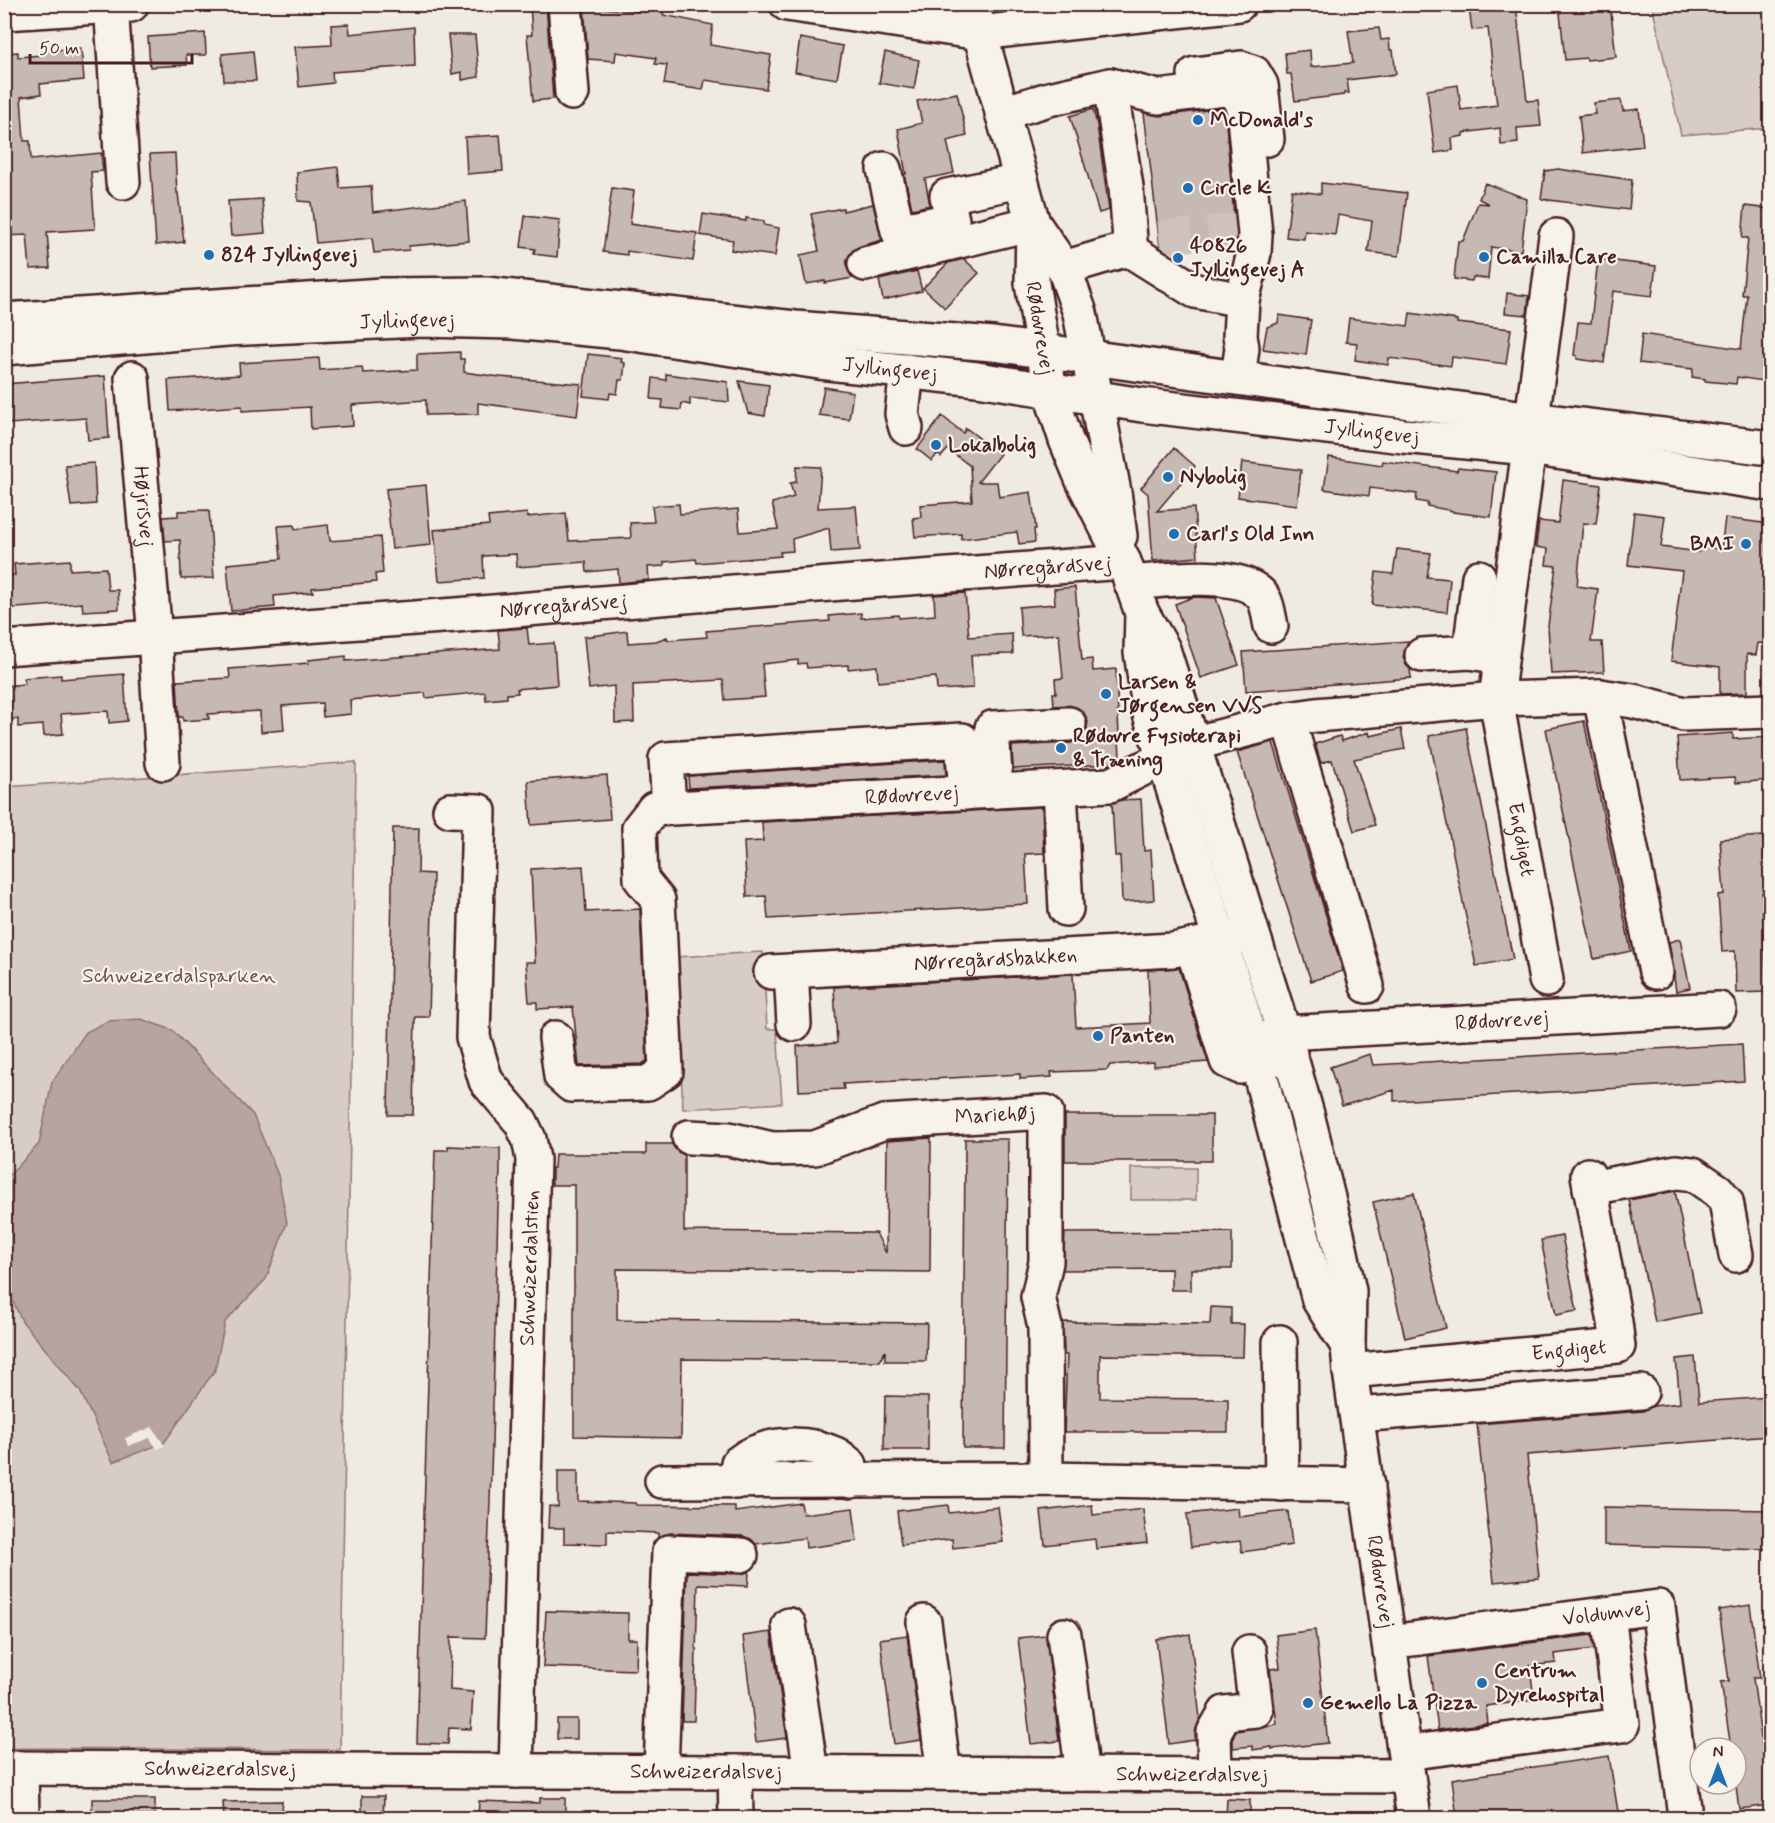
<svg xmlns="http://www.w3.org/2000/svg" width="1775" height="1823" viewBox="0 0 1775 1823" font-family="Mynerve,sans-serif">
	<rect width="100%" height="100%" fill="#f0ebe0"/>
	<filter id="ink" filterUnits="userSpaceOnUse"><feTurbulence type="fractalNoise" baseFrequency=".0167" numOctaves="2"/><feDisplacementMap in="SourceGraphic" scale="12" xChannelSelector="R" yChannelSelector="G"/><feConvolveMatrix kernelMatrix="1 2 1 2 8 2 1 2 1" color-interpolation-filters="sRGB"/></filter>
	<g filter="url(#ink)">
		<path fill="#d8cdc6" stroke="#917678" stroke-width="1.5" d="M1652,5H1770V128L1681,135Z
			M356,762L340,1750L5,1748V787Z
			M763,952L767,1029H777L782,1103L683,1109L675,957Z
			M1131,1168H1196V1200H1131Z"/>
		<path fill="#b7a4a2" stroke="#8b6f72" stroke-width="1.5" d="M141,1019L172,1030L253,1115L278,1175L287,1223L266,1279L225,1322L215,1370L164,1443L113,1462L80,1391L22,1321L5,1284L4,1181L39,1144L52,1082L86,1032L108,1021Z"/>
		<path fill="#f0ebe0" d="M152,1427L165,1446L157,1449L150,1438L128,1446L125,1438Z"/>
		<path fill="#c6b8b3" stroke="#4a1f2b" stroke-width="1.5" d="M530,4H546L553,99L533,101L527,35H532Z
			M646,4H665L663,15L713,25L710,45L771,55L766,89L705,80L703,90L664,84L667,65L655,64L656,58L616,52L615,61L588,59L584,6L645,12Z
			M1497,4H1516L1527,101L1538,100L1541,126L1517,128L1518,143L1501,145L1500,128L1463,133V136L1452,138L1453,150L1435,153L1427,90L1458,85L1461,110L1497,105L1488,28L1472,30L1469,8Z
			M1559,4H1610L1616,57L1587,60L1586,58L1565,60Z
			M349,24L350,34L414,27L415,66L332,72L333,83L299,87L295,47L332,45L331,25Z
			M1379,28L1381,40L1389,39L1390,50H1393L1396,74L1347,80L1349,93H1344V95L1295,101L1291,74H1287L1285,53L1310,50L1311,67L1353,63L1348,31Z
			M205,33L206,55H186L187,65L150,67L148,37Z
			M448,35H475L479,77L462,80V72L452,74Z
			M800,38L843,46L837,79L795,72Z
			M81,48L84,80L40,84L41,94L21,97L24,141H30L31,160L101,153L103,171L91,172L95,229L47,232L50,268L30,269L27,235L4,236V53L18,52V57L42,55V51Z
			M253,51L256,81H224L222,54Z
			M885,52L919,60L914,89L879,83Z
			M957,93L967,136L947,141L954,173L925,179L930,205L912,209L904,174H906L898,129L922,123L917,101Z
			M1621,100L1623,111L1639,109L1643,146L1583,153L1579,116L1595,114L1594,103Z
			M1223,108L1225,112L1236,241L1164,249L1160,247L1144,113L1160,116Z
			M1093,109L1097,125L1109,210L1099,213L1070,116Z
			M500,135L503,171L467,174L465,137Z
			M175,153L177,193H178L184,242L156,245L150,154Z
			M338,167L340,188L371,186L373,212L466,201L469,241L409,246V250L374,253L372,238L316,243L311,202L298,201L297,172Z
			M1558,169L1632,180L1629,210L1541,199L1545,171Z
			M1321,183L1407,193L1399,256L1368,252L1372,221L1338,215L1335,235L1305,231L1304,239L1286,237L1292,190L1321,194Z
			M1485,183L1527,199L1521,251L1491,247L1488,279L1473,277L1472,281L1454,279L1458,241H1463L1478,203L1489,204L1479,199Z
			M612,188L634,191L630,224L697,233L693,261L627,251V255L603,252Z
			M262,199L265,233L231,236L228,201Z
			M873,204L882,240L861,246L852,251L847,259V268L853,278L825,283V281L806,284L800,255L819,251L811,214L843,208V211Z
			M1745,206L1770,209V382L1737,377L1736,384L1705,381V379L1692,377L1693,369L1639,363L1642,334L1741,349L1747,295H1742L1748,238H1742Z
			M703,214L746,221V218L764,221V225L779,228L775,256L731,250L733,240L700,235Z
			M525,216L560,220L557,257L534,254L535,249L521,247Z
			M964,259L979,273L945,308L923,288L948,263Z
			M1598,259L1656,266L1652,296L1613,291L1604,363L1577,359V356L1574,355L1578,322L1591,323Z
			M917,271L922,291L883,300L879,280Z
			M1507,293L1529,296L1527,315L1505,313Z
			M1410,313L1457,320V323L1511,329L1506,364L1452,357L1451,366L1389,358L1388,365L1355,360L1357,343L1346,342L1349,318L1408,326Z
			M1279,315L1311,320L1306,355L1263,349L1267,327L1278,323Z
			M460,352V359H464V372L500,377L581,384L577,416L478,403V414L426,415V400L352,405L353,426L311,429L310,407L242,411V406L170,411L168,380L240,375L239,363L319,358L320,370L362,367L363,373L417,370V354Z
			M588,354L622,358L621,362L625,363L623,380H619L617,394L610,393L609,399L583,396Z
			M666,374L728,382L729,402L690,398V405L682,403L681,410L662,408L663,400L651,399L653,378L666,380Z
			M105,376L109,438L88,440L86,418L9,424L8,414H4V384Z
			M739,381L769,385L765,416L748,413Z
			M824,387L853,392L849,419L819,415Z
			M942,416L963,433L966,428L1000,454L978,482H997L999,497L1031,492L1036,529H1034L1035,542L1019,544L1017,532L961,539V534L915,537L913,518L921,517L920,505L972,501L970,466L948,449L941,457L937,454L932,461L917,449Z
			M1174,448L1195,466L1157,511L1194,508L1198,557L1153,561L1148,494L1141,488Z
			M1329,457L1382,465L1383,461L1457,471L1458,468L1496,472L1491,517L1453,512V511L1427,506L1428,503L1416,501L1417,494L1370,488L1369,496L1324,489Z
			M1242,462L1301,470L1297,505L1238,497Z
			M94,463L96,504L71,506L65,465Z
			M797,466L821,467L818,508L856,506L860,550L831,552L829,528L792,539L793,551L780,552L781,556L697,563L696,559L664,562V566L648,567L649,580L619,583L618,569L587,572L586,562L517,567L516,554L483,556L484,578L439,581L434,530L489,525L488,517L527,513V517L566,513L569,541L631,538L630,523L654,522L652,506L679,504L680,514L738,509L740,532L778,529L772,503L794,497L790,483L796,482Z
			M1563,480L1601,485L1596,524L1583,523L1577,586L1598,589L1591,642H1602L1604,672L1551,674L1548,626L1556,566L1546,565L1548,549L1536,547L1539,521L1558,523Z
			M426,485L431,545L392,549L386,489Z
			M209,510L214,578L181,579L180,540L165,541L163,517L178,516V511Z
			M1634,512L1665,516L1661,547L1699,552L1700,547L1721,549L1725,518L1770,524V552L1765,594H1770V644L1758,643L1756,655L1747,654V693L1720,694V667L1671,661L1682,571L1628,565Z
			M294,525L295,529L328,525L330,541L380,537L383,573L375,574L376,582L312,588L313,592L274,596L275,607L231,611L227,564L281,559L278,526Z
			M1397,549L1431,553L1427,577L1450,579L1447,612L1372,605L1376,572L1393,574Z
			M70,560V570L106,568L108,590H118L119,609L83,611L82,603L4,609V575H15L14,564Z
			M1075,587L1082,660L1092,659L1093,671L1116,669L1120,759L1111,764L1013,769L1012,746L1071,743L1080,739L1086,732L1088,722L1084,713L1078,708L1068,705L1054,706L1053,693H1056L1055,679L1063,678L1059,634L1021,636L1019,607L1055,604L1054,589Z
			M965,593L969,637L1012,634L1013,654L971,655L973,688L937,690L936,677L878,682L877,666L848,669V665L807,668L806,663L798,664V660L762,664L765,697L725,700L723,680L633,685L634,722L615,723L614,686L589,689L584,637L627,631L628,643L656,641L667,637L668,640L707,637L706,631L830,621L829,616L861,613V618L898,615L899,618L935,615L934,595Z
			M1193,597L1216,598L1239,665L1201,678L1175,604Z
			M527,628L529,645L554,643L557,685L517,689L518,693L507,694V698L486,700L485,692L426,698L425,693L350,700L351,714L323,717L322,703L282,706L284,730L261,732L260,711L208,714L209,719L183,721V717H179L177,681L230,678L229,669L309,663L308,660L346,656V661L500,649L498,630Z
			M1408,641L1403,657L1406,665L1410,669L1411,678L1246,691L1243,652Z
			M124,674L127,721L109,723L108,711L61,714L63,734L44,736L43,725L18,727V719L4,720V686L25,684L24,678L61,675V679Z
			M1584,721L1631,951L1594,959L1546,729Z
			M1466,728L1513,959L1476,966L1429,736Z
			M1401,729L1405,749L1354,759L1375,825L1354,831L1332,760L1321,763L1315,744L1340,736L1342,741L1369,732L1370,736Z
			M1733,733V739L1770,737V780L1736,783L1735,777L1680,780L1677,737Z
			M1273,742L1343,971L1311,981L1237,752Z
			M945,760L946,775L689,788L688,776Z
			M607,775L610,819L531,825L528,781Z
			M1141,799L1144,851L1151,850L1154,900L1125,902L1122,900L1120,856H1115L1112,803L1122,800Z
			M1042,807L1044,853L1025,854L1028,904L768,919L766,896L747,897L744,842L763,841L762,822Z
			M393,828H419L418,873L433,874L429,1017H415L413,1115H388Z
			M1763,836L1768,892L1762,893L1767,992L1736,993L1735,951L1722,952L1718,895L1724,894L1720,839Z
			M583,866L586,912L640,909L647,1061L642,1064L579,1066L573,1007L537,1009V1002H529L526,962H535L531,869Z
			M1680,939L1690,988L1676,991L1669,942Z
			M1179,968L1208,1062L1154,1066V1062L1110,1065L1107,1070L1051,1072L1052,1077L1020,1079V1074L843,1084L844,1089L799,1091L797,1046L837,1043L834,987L1073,974L1076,1027L1150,1023L1148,970Z
			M1742,1044L1744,1081L1394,1101V1090L1342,1106L1330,1067L1370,1054L1373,1065Z
			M1065,1115H1212V1161H1065Z
			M931,1138L930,1272L617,1269V1320L927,1323L926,1361H885V1351L880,1361L682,1359L681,1438L574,1436V1185H552V1168H554L555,1154H646V1144H672L678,1152L684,1154V1231L876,1233L886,1253L887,1141Z
			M965,1139H1008L1005,1448H963Z
			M448,1146L500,1148V1171L498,1207L492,1444L485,1638L451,1637L450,1690L473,1692L471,1729L449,1728L448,1744L417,1743L435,1150H448Z
			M1675,1191L1700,1313L1655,1322L1629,1200Z
			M1414,1193L1446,1328L1405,1338L1373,1202Z
			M1232,1232V1269H1191V1290H1171V1269L1063,1270L1065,1233Z
			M1562,1236L1577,1311L1556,1315L1541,1240Z
			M1211,1307L1231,1308V1324H1244L1243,1357L1100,1355V1398L1228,1399V1432H1064L1067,1355H1064L1063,1322L1210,1324Z
			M1695,1357L1699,1402L1770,1397V1436L1527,1455L1539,1578L1494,1582L1477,1424L1643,1411L1653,1406L1680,1403L1676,1359Z
			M885,1396L928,1397V1450H884Z
			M558,1471H578V1501L636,1503V1505L735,1506V1512L801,1503L803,1514L853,1508L857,1541L806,1548L805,1538L756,1544L751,1539L742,1536L670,1533L658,1538V1533L607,1531V1544L564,1543V1528H548L549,1506L558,1507Z
			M948,1505L949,1513L998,1507L1003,1542L953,1548L952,1539L901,1545L897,1511Z
			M1092,1505L1093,1515L1143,1509L1147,1543L1096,1549L1095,1539L1045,1545L1041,1511Z
			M1604,1507L1770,1510V1549L1604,1545Z
			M1238,1508L1239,1517L1288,1511L1292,1545L1242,1552L1240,1541L1191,1547L1187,1514Z
			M687,1572L740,1574L749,1572L748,1586L698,1584L694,1721H682Z
			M1750,1605L1760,1678H1753L1770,1805L1739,1809L1736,1786V1748H1731L1721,1682L1729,1681L1719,1610Z
			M546,1611L628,1613V1639H637L636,1670L543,1667Z
			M1315,1630L1328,1743L1272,1749V1747L1253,1750L1252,1746L1233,1748V1737L1236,1731L1277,1724L1270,1669L1280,1668L1276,1635Z
			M771,1632L787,1738L756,1742L743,1636Z
			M1190,1634L1200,1718L1195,1732V1740L1169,1744L1156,1639Z
			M907,1635L921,1740L894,1744L880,1639Z
			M1046,1635L1059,1741L1031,1744L1018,1638Z
			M1592,1635L1594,1649L1555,1654L1556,1663L1530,1666L1534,1700L1486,1706L1488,1723L1438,1730L1428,1656Z
			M557,1719H577V1739H557Z
			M1609,1756L1619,1818H1457L1452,1779Z
			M362,1796H384L383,1818H365V1813H362Z
			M540,1798H565V1818H478L479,1801L540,1803Z
			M92,1799H155V1818H92Z
			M1227,1799L1250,1800V1818H1226Z
			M282,1801V1818H224L223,1802Z"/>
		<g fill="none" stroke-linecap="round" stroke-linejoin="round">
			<path stroke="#cfc2bc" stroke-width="33" stroke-dasharray="33 16" stroke-linecap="butt" d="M1159,238L1243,229"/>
			<g stroke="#4a1f2b" stroke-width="38">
				<g id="minor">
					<path d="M111,4L123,182"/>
					<path d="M565,4L572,93"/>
					<path d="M787,4L980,33L1239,4"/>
					<path id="s1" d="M972,4L1033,223L1032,283L1050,391L1066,440L1083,481L1124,562L1142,613L1163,649L1284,1033L1308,1118L1338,1238L1349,1291L1348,1346L1350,1371L1414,1818"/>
					<path d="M4,13L131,5"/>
					<path d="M1195,74L1241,68L1254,73L1261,85L1267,139"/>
					<path d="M1110,85L1158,97L1224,89C1235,91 1239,97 1243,107L1255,234L1254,253L1242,300"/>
					<path d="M1002,113L1049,99L1110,85L1126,187L1130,240L1128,249"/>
					<path d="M884,169L898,231L952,220L947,196L1021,181"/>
					<path d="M1033,223L1064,268L1080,313L1114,492L1120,536"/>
					<path d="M865,264L1033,223"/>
					<path d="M1064,268L1128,249L1195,291L1242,300L1240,336L1242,348L1238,378"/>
					<path d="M4,320L382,295L486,294L795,328L993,344L1532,419L1770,448"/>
					<path id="s2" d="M4,348L227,329L421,320L513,322L620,332L819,362L977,379L1142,405L1403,436L1529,448L1770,484"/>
					<path id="s3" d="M132,378L155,636L163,763"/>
					<path d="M1532,419L1556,236"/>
					<path d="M906,428L902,414L907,371"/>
					<path id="s4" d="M1529,448L1496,699L1546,980"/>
					<path d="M1131,583C1162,581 1246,567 1264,599C1268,606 1269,618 1271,626"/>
					<path d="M1142,613L1141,652L1150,714L1252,1043L1319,1300L1348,1346"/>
					<path id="s5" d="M4,648L456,615L854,582L1124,562"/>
					<path d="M1470,652L1479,577"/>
					<path d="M1422,655L1470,652L1501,657"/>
					<path d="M1600,696L1656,972"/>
					<path d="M1288,719L1367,986"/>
					<path d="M1060,788L1066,909"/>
					<path d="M996,791L992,728L1069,724"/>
					<path d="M669,808L666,759L962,740L966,793"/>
					<path d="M450,810L479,811L473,1037L486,1081L521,1122L529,1139L533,1159L516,1771"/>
					<path d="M1192,946L1227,1061L1240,1067L1276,1058"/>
					<path d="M791,971L794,1024"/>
					<path id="s6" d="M771,972L1173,950L1241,936"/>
					<path id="s7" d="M556,1038L561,1076L571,1085L648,1083L666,1071L658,900L641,879L639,828L654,809L1110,785L1192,744L1288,719L1316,715L1496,699L1600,696L1633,701L1684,714L1770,711"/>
					<path id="s8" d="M1266,1039L1284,1033L1719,1009"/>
					<path id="s9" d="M689,1137L729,1139L772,1149L815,1148L884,1122L1046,1112V1262L1038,1297L1045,1327L1046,1479"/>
					<path d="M1590,1188L1677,1172L1693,1174L1718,1191L1726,1201L1736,1255"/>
					<path d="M1280,1342L1282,1484"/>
					<path id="s10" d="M1350,1371L1618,1346L1615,1322L1588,1175"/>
					<path d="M1358,1415L1641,1392"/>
					<path d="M662,1481L1046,1479L1367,1485"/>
					<path d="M736,1482L738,1463C764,1442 805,1440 835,1454C840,1456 845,1461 850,1465L851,1481"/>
					<path d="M924,1622L944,1773"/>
					<path d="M789,1625L811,1772"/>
					<path d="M1064,1635L1083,1774"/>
					<path id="s11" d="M1389,1642L1658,1607L1684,1808"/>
					<path d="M1405,1753L1622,1725L1608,1614"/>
					<path id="s12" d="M4,1768L1408,1776"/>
					<path d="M21,1768L22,1818"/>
					<path d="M661,1771L669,1552L741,1555"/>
					<path d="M735,1772L736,1818"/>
					<path d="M1215,1775L1214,1732L1225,1713L1256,1710L1249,1652"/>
				</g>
			</g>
			<use href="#minor" stroke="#f7f3e8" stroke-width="33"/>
		</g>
	</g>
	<g fill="#1f6fb2" stroke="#f7f3e8" stroke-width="2">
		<circle cx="1198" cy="120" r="6"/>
		<circle cx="1188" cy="188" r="6"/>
		<circle cx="209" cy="255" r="6"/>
		<circle cx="1484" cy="257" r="6"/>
		<circle cx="1178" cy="258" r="6"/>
		<circle cx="936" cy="445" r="6"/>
		<circle cx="1168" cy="477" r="6"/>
		<circle cx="1174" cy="534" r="6"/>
		<circle cx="1746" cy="544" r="6"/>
		<circle cx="1106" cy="694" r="6"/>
		<circle cx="1061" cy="748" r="6"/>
		<circle cx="1098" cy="1036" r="6"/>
		<circle cx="1482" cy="1683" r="6"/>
		<circle cx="1308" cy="1703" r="6"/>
	</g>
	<g text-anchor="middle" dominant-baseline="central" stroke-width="4.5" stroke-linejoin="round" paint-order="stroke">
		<g font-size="21" font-weight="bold" fill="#4a1f2b" stroke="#f7f3e8" text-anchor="start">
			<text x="1210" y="120">McDonald's</text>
			<text x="1200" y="188">Circle K</text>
			<text x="1190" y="246">40826<tspan x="1190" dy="24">Jyllingevej A</tspan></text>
			<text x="221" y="255">824 Jyllingevej</text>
			<text x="1496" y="257">Camilla Care</text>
			<text x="948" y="445">Lokalbolig</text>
			<text x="1180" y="477">Nybolig</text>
			<text x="1186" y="534">Carl's Old Inn</text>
			<text x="1734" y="544" text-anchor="end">BMI</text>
			<text x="1118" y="682">Larsen &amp;<tspan x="1118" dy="24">Jørgensen VVS</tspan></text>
			<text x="1073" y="736">Rødovre Fysioterapi<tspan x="1073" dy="24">&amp; Træning</tspan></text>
			<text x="1110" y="1036">Panten</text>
			<text x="1494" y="1671">Centrum<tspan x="1494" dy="24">Dyrehospital</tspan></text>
			<text x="1320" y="1703">Gemello La Pizza</text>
		</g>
		<g font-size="21" fill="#4a1f2b" stroke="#f7f3e8">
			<text stroke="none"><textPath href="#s2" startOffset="404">Jyllingevej</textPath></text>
			<text stroke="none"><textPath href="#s1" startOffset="333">Rødovrevej</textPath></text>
			<text stroke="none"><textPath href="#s2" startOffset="890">Jyllingevej</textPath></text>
			<text stroke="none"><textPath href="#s2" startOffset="1376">Jyllingevej</textPath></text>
			<text stroke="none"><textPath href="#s3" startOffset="129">Højrisvej</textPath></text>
			<text stroke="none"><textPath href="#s5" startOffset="1047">Nørregårdsvej</textPath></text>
			<text stroke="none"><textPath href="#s5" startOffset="561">Nørregårdsvej</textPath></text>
			<text stroke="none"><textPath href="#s7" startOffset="682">Rødovrevej</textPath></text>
			<text stroke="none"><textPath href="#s4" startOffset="396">Engdiget</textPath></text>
			<text stroke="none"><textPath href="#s6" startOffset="225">Nørregårdsbakken</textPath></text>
			<text stroke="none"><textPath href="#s8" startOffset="237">Rødovrevej</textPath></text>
			<text stroke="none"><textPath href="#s9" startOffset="312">Mariehøj</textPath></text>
			<text transform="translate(530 1268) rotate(-88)">Schweizerdalstien</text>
			<text stroke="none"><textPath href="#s10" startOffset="220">Engdiget</textPath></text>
			<text stroke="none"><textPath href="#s1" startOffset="1641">Rødovrevej</textPath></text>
			<text stroke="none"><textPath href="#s11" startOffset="219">Voldumvej</textPath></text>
			<text stroke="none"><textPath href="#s12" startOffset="216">Schweizerdalsvej</textPath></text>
			<text stroke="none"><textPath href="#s12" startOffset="702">Schweizerdalsvej</textPath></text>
			<text stroke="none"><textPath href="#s12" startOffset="1188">Schweizerdalsvej</textPath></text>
		</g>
		<g font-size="21" fill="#6e4a52" stroke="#f7f3e8">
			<text x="179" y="976">Schweizerdalsparken</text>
		</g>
	</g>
	<rect width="1775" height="1823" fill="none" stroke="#f7f3e8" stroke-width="24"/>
	<rect x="12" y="12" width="1751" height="1799" fill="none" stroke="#4a1f2b" stroke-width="2" filter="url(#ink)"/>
	<g transform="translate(1718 1766)"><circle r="28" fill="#f7f3e8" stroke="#b29e9c" stroke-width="1.5"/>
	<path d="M0-4.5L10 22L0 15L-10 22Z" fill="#1f6fb2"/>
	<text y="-9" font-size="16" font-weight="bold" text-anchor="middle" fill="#4a1f2b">N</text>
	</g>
	<path d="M30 54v9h162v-9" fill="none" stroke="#4a1f2b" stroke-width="3"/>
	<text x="39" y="54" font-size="18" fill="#4a1f2b" stroke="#f7f3e8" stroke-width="4.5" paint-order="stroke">50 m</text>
</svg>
